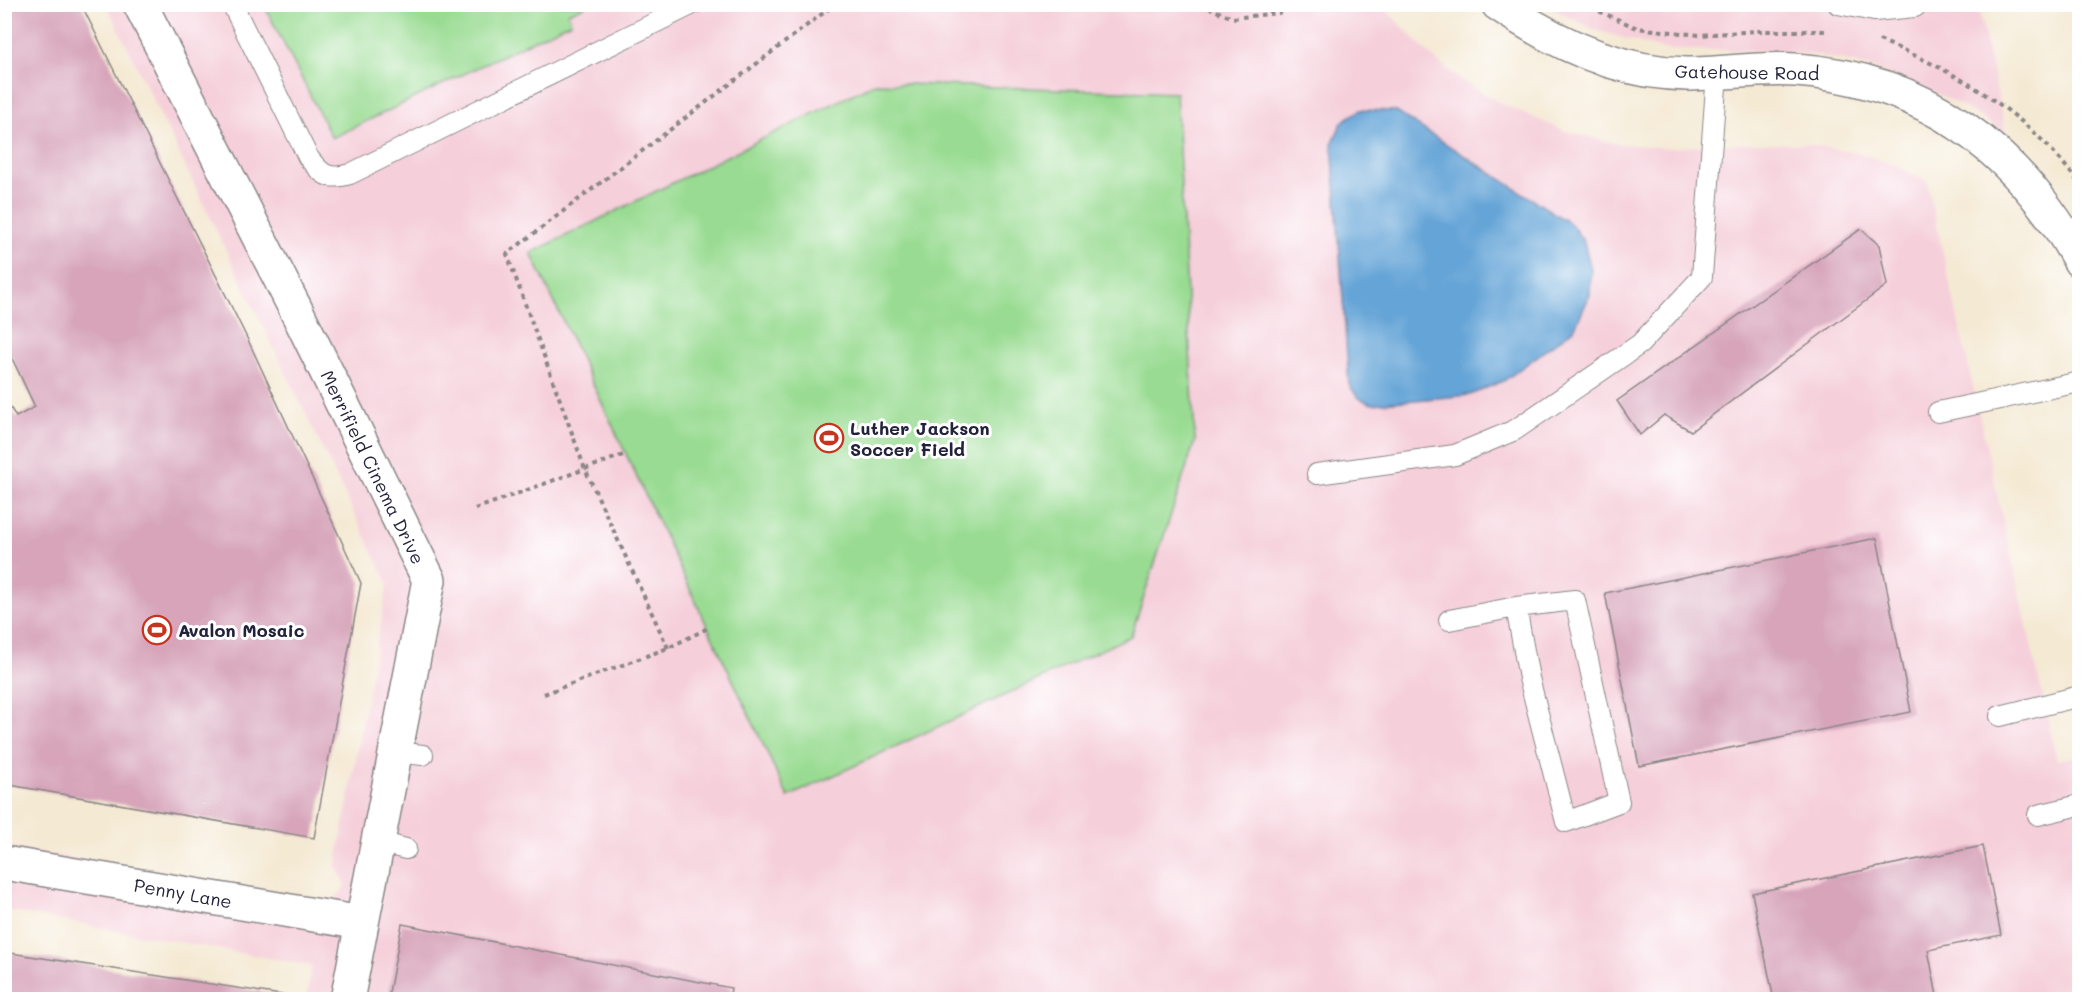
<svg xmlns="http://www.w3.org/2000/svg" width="2084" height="1004" viewBox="0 0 2084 1004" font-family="Mali,sans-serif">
	<rect width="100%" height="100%" fill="#fff"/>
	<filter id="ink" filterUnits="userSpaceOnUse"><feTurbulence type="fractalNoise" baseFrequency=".0167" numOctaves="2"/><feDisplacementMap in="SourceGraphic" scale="12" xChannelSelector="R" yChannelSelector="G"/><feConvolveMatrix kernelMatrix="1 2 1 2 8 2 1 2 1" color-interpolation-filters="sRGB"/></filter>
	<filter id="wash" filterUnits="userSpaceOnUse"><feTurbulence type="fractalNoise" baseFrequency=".008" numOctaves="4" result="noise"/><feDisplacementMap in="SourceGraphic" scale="24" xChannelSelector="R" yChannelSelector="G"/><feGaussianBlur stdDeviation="1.35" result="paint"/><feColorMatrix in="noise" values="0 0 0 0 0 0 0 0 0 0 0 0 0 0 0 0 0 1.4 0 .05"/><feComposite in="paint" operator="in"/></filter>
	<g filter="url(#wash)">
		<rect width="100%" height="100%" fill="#f4e9d3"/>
		<path fill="#f5cfda" d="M107,5H1381L1433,58L1466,83L1500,103L1565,131L1613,143L1666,148L1755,143L1810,144L1862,154L1899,167L1927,182L2057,760L2079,756V999H306L312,966L5,910L4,847L333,901L345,887V882L336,867L388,583Z
			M1545,5H1978L2006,134L1964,107L1917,84L1870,67L1818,55L1757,50H1667L1595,30Z"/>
		<path fill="#99db92" stroke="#5e7e66" stroke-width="1.5" d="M264,5H587L568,13L571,22L332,138Z
			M875,83L1176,93L1195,441L1131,636L788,797L531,253Z"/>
		<path fill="#65a4d7" stroke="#446389" stroke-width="1.5" d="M1360,110L1395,111L1571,224L1584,242L1591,269L1590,295L1574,329L1505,380L1470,395L1372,404L1358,398L1349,385L1332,144L1342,122Z"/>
		<g id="blocks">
			<path fill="#d7a4ba" d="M4,4H81L248,340L361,583L314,838L4,784V410L10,407L16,417L35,407L10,354L4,356Z
				M1861,229L1879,245L1887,285L1691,431L1664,415L1640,435L1617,401Z
				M1877,538L1911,712L1639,766L1605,593Z
				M1983,846L2001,935L1928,950L1937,996L1920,1000H1774L1752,893Z
				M402,924L731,988L729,1000L388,998Z
				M4,952L301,998V1000H4Z"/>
		</g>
	</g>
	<g filter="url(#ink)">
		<use href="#blocks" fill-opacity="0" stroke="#8b8687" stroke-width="1.5"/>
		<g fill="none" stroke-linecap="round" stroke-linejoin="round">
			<g stroke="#8b8687" stroke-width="22">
				<path id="lane" d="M232,4L308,157C321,174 328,181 350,174L693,4
					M1838,4L1874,11L1915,7L1918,4
					M1938,412L2080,382
					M1317,474L1455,455L1515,430L1640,344L1702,277L1717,73
					M1575,600L1619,802L1566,822L1529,678L1516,607Z
					M1449,620L1516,607
					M2000,716L2080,696
					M395,752L423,755
					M2038,815L2080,805
					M378,842L406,849"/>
			</g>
			<g stroke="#8b8687" stroke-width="36">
				<path id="street" d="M140,4L299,316L429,580L347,1000
					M4,863L362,923"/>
			</g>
			<g stroke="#8b8687" stroke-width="36">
				<path id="secondary" d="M1498,4C1553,42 1619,73 1687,74C1723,74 1760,67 1796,70C1925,79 2018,150 2080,261"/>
			</g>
			<path stroke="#8b8687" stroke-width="4" stroke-dasharray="4.5 4.5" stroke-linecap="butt" d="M1200,4L1233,18L1279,13L1294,4
				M1583,4L1637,28L1699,35L1757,31H1827
				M1879,40C1958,72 2030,114 2080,185
				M475,509L626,454
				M668,648L585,469L507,254L835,4
				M544,694L668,648L708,628"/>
			<use href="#lane" stroke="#fff" stroke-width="20"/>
			<use href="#street" stroke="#fff" stroke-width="33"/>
			<use href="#secondary" stroke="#fff" stroke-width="33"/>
		</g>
	</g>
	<defs>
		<g id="stadium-ring" transform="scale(1.5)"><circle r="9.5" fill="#fff" stroke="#c8321e" stroke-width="1.5"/><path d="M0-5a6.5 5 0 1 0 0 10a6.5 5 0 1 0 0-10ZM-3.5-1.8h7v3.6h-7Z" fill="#c8321e"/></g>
	</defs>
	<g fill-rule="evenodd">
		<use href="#stadium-ring" x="829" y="438"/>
		<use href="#stadium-ring" x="157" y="630"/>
	</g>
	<g text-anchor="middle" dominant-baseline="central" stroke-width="6" stroke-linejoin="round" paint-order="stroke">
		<g font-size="18" fill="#22223b" stroke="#fff">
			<text transform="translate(1747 72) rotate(1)">Gatehouse Road</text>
			<text transform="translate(373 467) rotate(64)">Merrifield Cinema Drive</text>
			<text transform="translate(183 893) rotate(10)">Penny Lane</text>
		</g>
		<g font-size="18" font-weight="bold" fill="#22223b" stroke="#fff" text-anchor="start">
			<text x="850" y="428">Luther Jackson<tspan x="850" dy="21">Soccer Field</tspan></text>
			<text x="178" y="630">Avalon Mosaic</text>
		</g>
	</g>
	<rect width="2084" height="1004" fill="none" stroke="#fff" stroke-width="24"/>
</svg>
